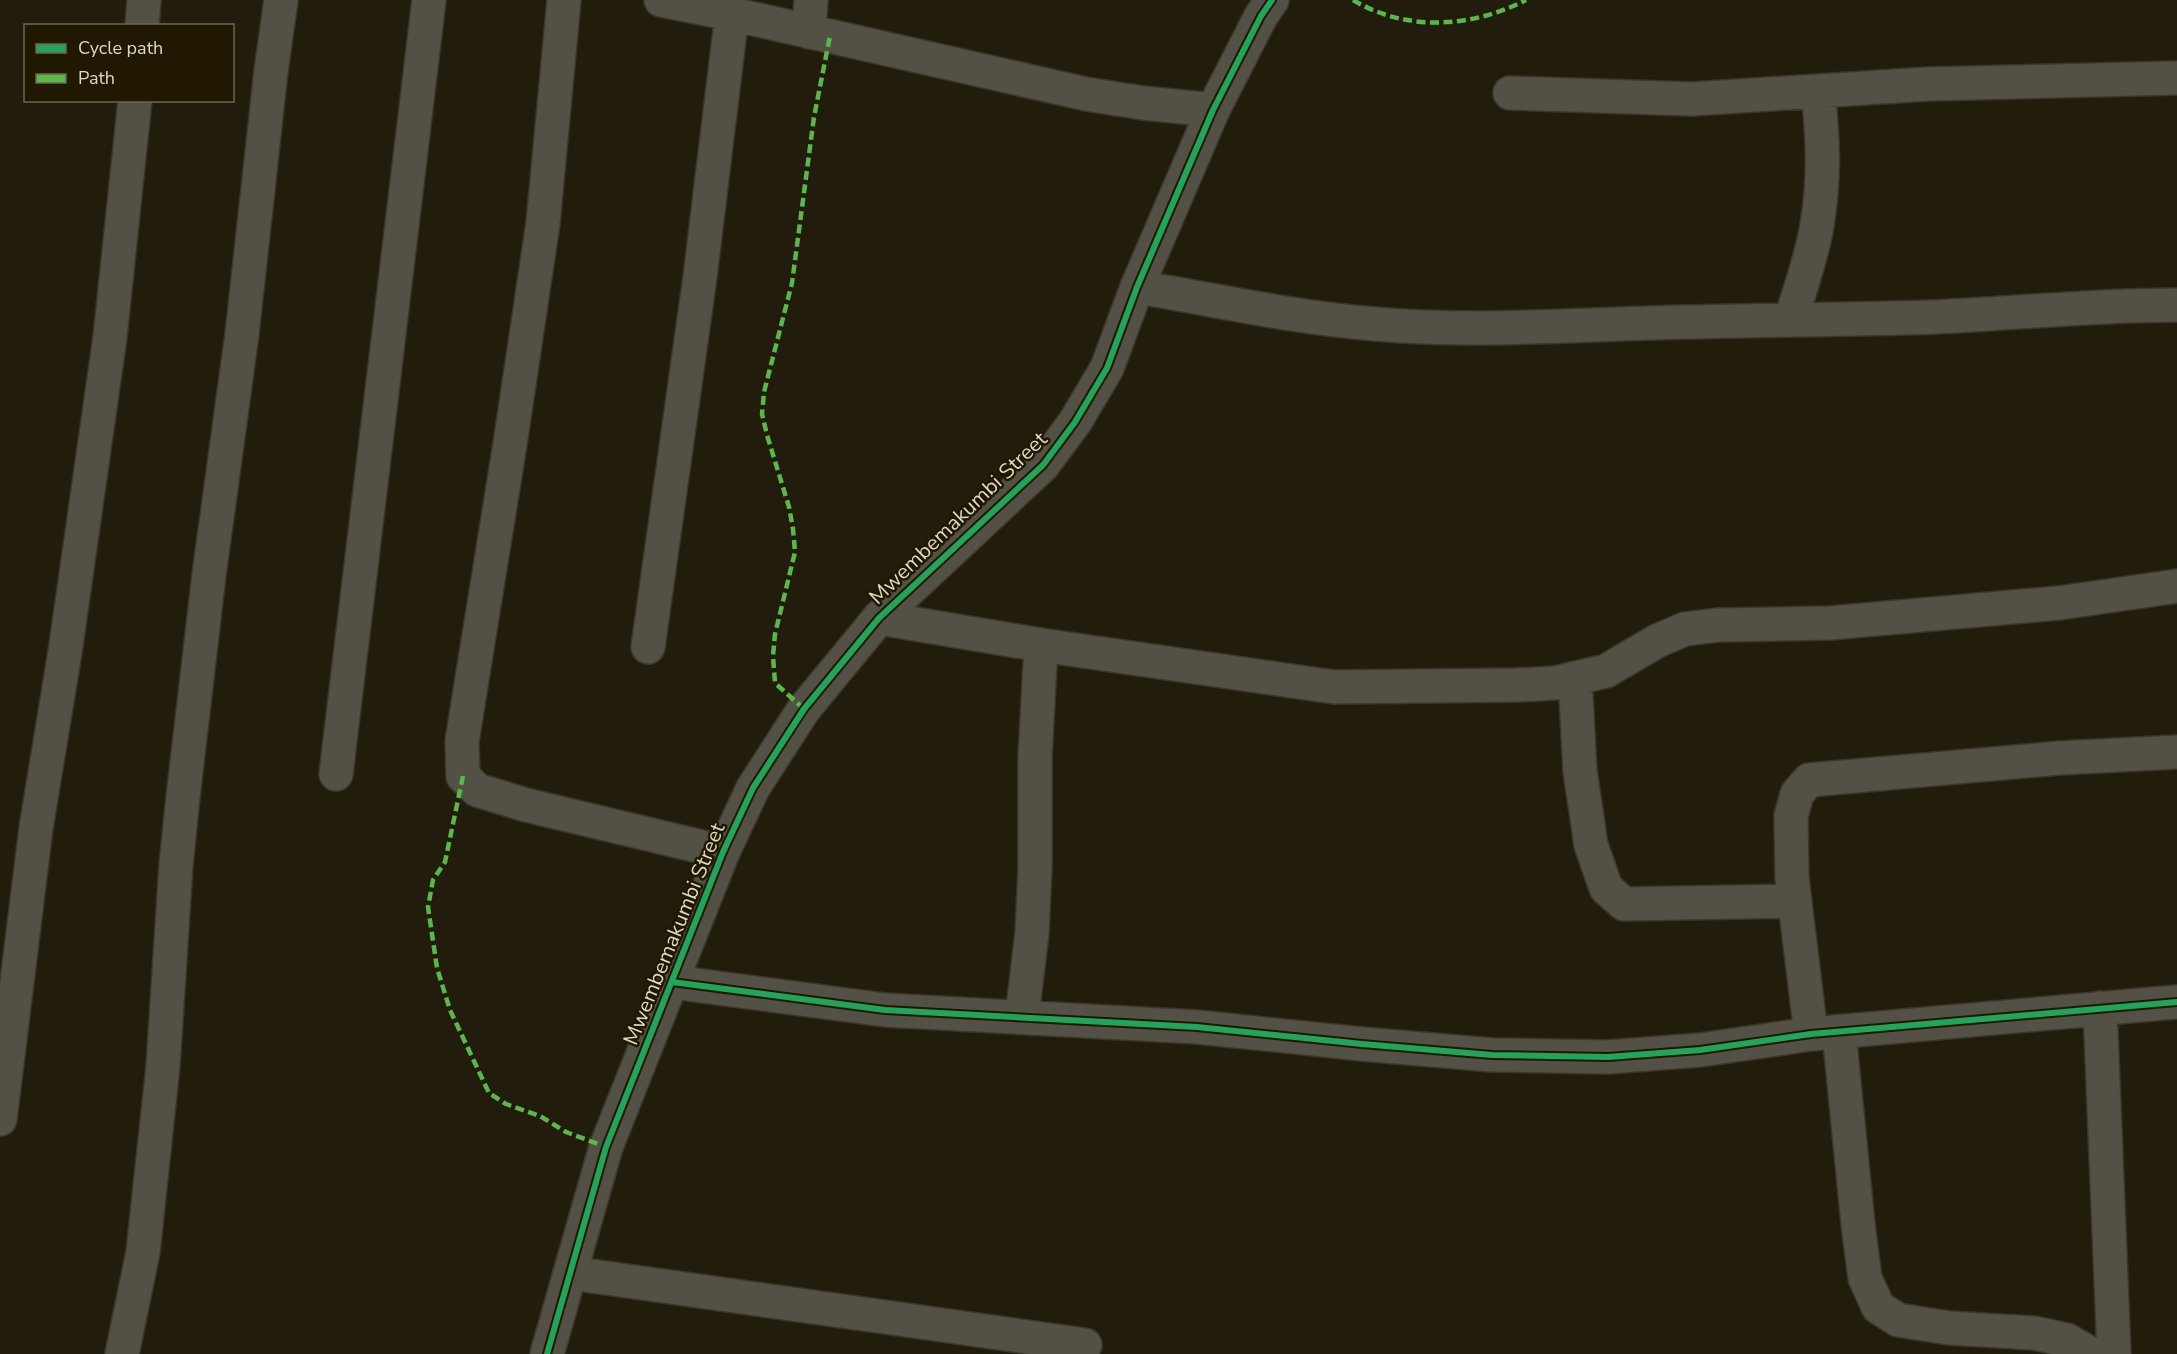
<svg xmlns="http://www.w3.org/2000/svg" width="2177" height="1354" viewBox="0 0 2177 1354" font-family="'Nunito Sans',sans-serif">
	<rect width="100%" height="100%" fill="#221c0c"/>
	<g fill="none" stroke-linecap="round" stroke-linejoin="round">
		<g stroke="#3a362b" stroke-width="36">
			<path id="minor" d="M564,0L543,223L510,444L462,741L463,776L477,790L526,805L723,852
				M661,0L732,14L1086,94L1143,103L1213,110
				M142,26L144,0
				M809,32L811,0
				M1510,93L1692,99L1928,84L2177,78
				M1137,287C1217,300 1295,318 1375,324C1466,332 1557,326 1648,323C1744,320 1840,320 1936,317C2017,313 2096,305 2177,305
				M1791,319C1800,289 1812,257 1817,225C1825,178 1823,138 1818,91
				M879,618L1041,645L1334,687L1518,685L1555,683L1606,671L1657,641L1685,629L1718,625L1830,623L2059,603L2177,586
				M648,647L700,277L732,14
				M1575,678L1580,771L1591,845L1606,888L1624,904L1795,901
				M336,774L429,0
				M672,982L885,1010L1197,1027L1362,1044L1492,1055L1608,1057L1700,1050L1811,1034L2177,1002
				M2100,1008L2114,1354
				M1022,1016L1032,933L1035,868V757L1041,645
				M1839,1032L1858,1224L1865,1278L1878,1307L1898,1320L1949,1328L2034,1333L2067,1340L2091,1354
				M1811,1034L1792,878L1791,816L1797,794L1809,780L2060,758L2177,752
				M0,1119L36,828L65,652L110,337L135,100
				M570,1273L1085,1345
				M122,1354L143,1252L163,1066L176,865L183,797L209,575L242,334L271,71L281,0"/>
		</g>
		<g stroke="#3a362b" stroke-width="36">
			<path id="tertiary" d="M547,1354L606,1147L723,852L753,788L804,709L879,618L1043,465L1075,422L1107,368L1137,287L1213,110L1261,16L1272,0"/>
		</g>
		<use href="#minor" stroke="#535045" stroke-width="33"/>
		<use href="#tertiary" stroke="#535045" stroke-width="33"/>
		<path stroke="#58b947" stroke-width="4.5" stroke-dasharray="9 4.5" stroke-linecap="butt" d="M1353,0C1407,32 1471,28 1526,0
			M804,709L775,683L773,656L775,634L795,552L793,529L789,507L767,435L762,414L764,392L792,283L814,117L830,36
			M463,776L445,862L433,880L428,907L437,968L450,1010L489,1093L506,1104L540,1116L566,1132L606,1147"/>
		<g stroke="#201800" stroke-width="10">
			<path id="cycleway" d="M672,982L885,1010L1197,1027L1362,1044L1492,1055L1608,1057L1700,1050L1811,1034L2177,1002
				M547,1354L606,1147L723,852L753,788L804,709L879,618L1043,465L1075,422L1107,368L1137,287L1213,110L1261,16L1272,0"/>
		</g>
		<use href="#cycleway" stroke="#20a55d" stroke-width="6"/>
	</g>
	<g text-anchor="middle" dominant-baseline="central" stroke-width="5" stroke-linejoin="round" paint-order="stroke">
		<g font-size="21" fill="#ded9c8" stroke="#201800">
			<text transform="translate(958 518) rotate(-44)">Mwembemakumbi Street</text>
			<text transform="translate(674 934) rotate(-68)">Mwembemakumbi Street</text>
		</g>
	</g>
	<rect x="24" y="24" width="210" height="78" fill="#201800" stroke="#6c6550" stroke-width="1.5"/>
	<rect x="36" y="44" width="30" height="9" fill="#20a55d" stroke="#6c6550" stroke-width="1.5"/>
	<text x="78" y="54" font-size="18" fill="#ded9c8">Cycle path</text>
	<rect x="36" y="74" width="30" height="9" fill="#58b947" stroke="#6c6550" stroke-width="1.5"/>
	<text x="78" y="84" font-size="18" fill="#ded9c8">Path</text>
</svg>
